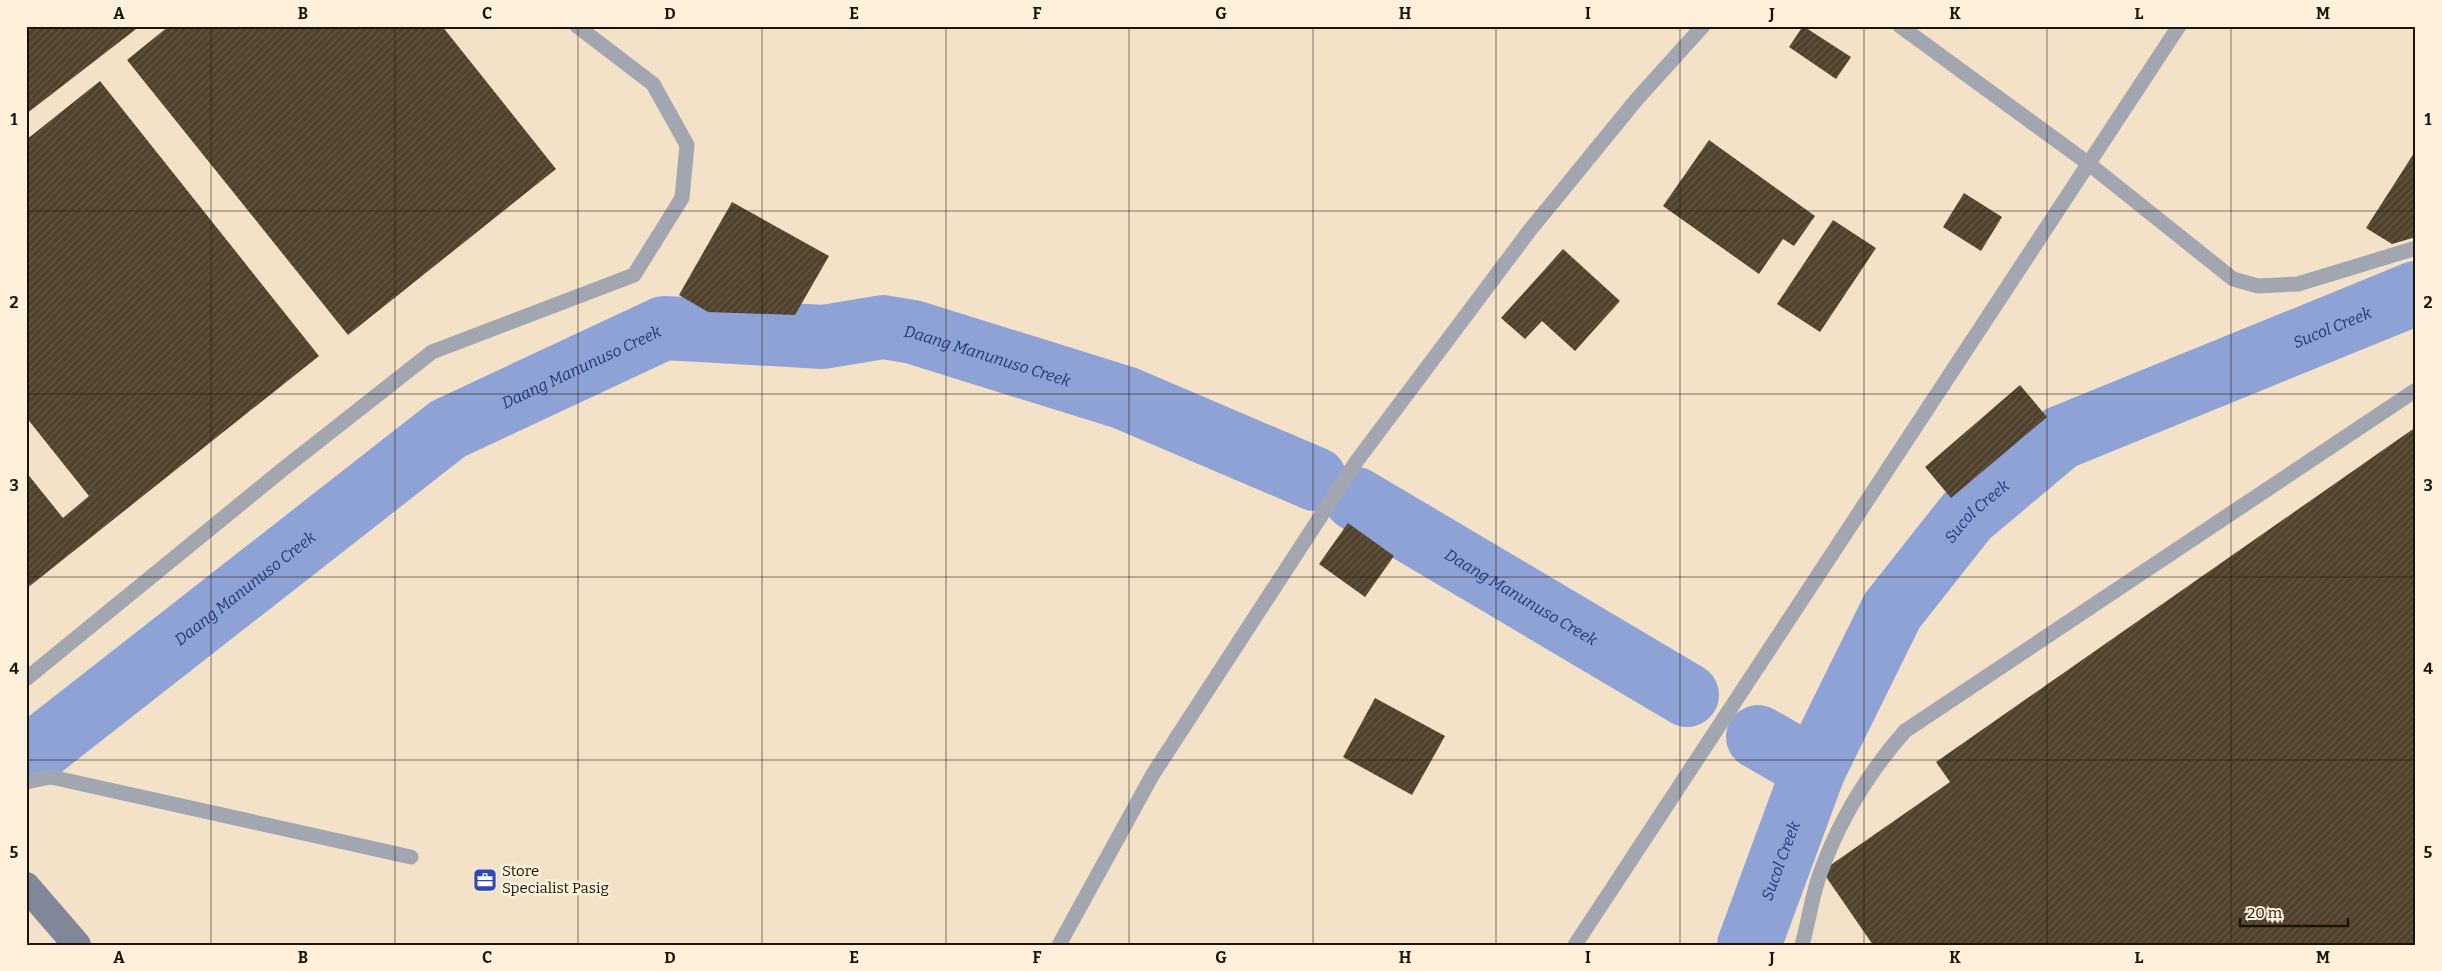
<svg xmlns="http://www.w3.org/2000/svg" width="2442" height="971" viewBox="0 0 2442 971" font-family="Bitter,serif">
	<defs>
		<pattern id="building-hatch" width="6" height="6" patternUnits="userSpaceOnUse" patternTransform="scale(1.25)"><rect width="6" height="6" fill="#50412c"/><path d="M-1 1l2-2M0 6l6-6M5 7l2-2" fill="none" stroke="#655948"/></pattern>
	</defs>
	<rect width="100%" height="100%" fill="#f4e2c8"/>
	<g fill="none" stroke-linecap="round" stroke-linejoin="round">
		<g stroke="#8fa2d6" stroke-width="64">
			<path id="s1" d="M1356,499L1687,695"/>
			<path d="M1758,737L1814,769"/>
			<path id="s2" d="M26,756L39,749L448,429L664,328L823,337L883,327L913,332L1125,398L1315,479"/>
			<path id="s3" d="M1749,945L1814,769L1892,611L1967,516L2060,438L2416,293"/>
		</g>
	</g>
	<path fill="url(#building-hatch)" d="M26,26H140L26,114Z
		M169,26H442L556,169L348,335L127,60Z
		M1803,26L1851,57L1836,79L1789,47Z
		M100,81L319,356L26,589V472L63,518L89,496L26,417V140Z
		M1709,140L1815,216L1794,246L1783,239L1759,274L1663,206Z
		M2416,150V237L2392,244L2366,228Z
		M1964,193L2002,217L1981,251L1943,227Z
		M732,202L829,256L795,315L708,312L679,295Z
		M1833,220L1876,248L1820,332L1777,304Z
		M1563,249L1620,301L1575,351L1542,321L1525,339L1501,318Z
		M2020,385L2047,417L1951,498L1925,467Z
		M2416,427V945H1873L1822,871L1950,782L1936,762Z
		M1348,523L1394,556L1365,597L1319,564Z
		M1375,698L1445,736L1412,795L1343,757Z"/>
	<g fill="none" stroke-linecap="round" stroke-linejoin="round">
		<path stroke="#a1a6b1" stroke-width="15" d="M1900,26L2089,164L2233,279L2258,286L2298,284L2416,248
			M26,679L282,470L432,352L634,275L682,198L687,145L653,84L577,26
			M26,782L51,777L411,857
			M1059,945L1153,774L1356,462L1530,230L1637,99L1703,26
			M1575,945L2179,26
			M1802,945C1809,921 1812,894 1821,871C1840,819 1869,772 1905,731L2416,390"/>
		<path stroke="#808798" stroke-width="28" d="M26,886L77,945"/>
	</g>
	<path fill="none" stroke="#1a140b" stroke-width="1" stroke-opacity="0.55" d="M211,26V945M395,26V945M578,26V945M762,26V945M946,26V945M1129,26V945M1313,26V945M1496,26V945M1680,26V945M1864,26V945M2047,26V945M2231,26V945M26,211H2416M26,394H2416M26,577H2416M26,760H2416"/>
	<defs>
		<g id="office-square" transform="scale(1.25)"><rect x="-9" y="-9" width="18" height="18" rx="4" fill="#2e48b8" stroke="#fef0db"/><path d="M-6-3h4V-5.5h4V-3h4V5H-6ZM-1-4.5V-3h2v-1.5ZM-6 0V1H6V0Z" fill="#fff"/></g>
	</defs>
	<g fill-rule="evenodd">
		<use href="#office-square" x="485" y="880"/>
	</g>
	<g text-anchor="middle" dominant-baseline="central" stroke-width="5" stroke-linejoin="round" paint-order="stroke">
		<g font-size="15" fill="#1a140b" stroke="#fef0db" text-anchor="start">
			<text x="502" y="871">Store<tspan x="502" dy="17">Specialist Pasig</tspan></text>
		</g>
		<g font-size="16" font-style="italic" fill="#243674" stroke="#fef0db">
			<text stroke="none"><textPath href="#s3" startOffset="900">Sucol Creek</textPath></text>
			<text stroke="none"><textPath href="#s2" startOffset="1101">Daang Manunuso Creek</textPath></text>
			<text stroke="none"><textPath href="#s2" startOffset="681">Daang Manunuso Creek</textPath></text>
			<text stroke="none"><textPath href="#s3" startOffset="495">Sucol Creek</textPath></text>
			<text stroke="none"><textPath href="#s2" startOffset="276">Daang Manunuso Creek</textPath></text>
			<text stroke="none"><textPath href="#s1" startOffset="192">Daang Manunuso Creek</textPath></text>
			<text stroke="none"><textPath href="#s3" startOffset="90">Sucol Creek</textPath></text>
		</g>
	</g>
	<rect width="2442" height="971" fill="none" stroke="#fef0db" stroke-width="55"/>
	<path d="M2240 918v8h108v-8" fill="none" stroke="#1a140b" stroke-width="2.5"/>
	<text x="2247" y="918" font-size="15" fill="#1a140b" stroke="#fef0db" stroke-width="4" paint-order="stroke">20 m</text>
	<rect x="28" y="28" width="2386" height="916" fill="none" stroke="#1a140b" stroke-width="2"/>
	<g font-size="16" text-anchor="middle" font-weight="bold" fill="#1a140b">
		<text x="119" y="19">A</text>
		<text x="303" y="19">B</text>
		<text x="487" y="19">C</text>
		<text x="670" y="19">D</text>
		<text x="854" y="19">E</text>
		<text x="1037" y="19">F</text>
		<text x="1221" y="19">G</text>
		<text x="1405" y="19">H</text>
		<text x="1588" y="19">I</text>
		<text x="1772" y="19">J</text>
		<text x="1955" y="19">K</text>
		<text x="2139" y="19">L</text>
		<text x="2323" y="19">M</text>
		<text x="14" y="125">1</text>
		<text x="2428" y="125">1</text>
		<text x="14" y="308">2</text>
		<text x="2428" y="308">2</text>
		<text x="14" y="491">3</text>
		<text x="2428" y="491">3</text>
		<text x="14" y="674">4</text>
		<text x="2428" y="674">4</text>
		<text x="14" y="858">5</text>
		<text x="2428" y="858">5</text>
		<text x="119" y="963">A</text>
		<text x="303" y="963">B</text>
		<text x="487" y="963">C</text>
		<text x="670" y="963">D</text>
		<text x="854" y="963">E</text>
		<text x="1037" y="963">F</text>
		<text x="1221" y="963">G</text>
		<text x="1405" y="963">H</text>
		<text x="1588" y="963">I</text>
		<text x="1772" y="963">J</text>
		<text x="1955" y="963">K</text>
		<text x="2139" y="963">L</text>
		<text x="2323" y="963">M</text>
	</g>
</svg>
